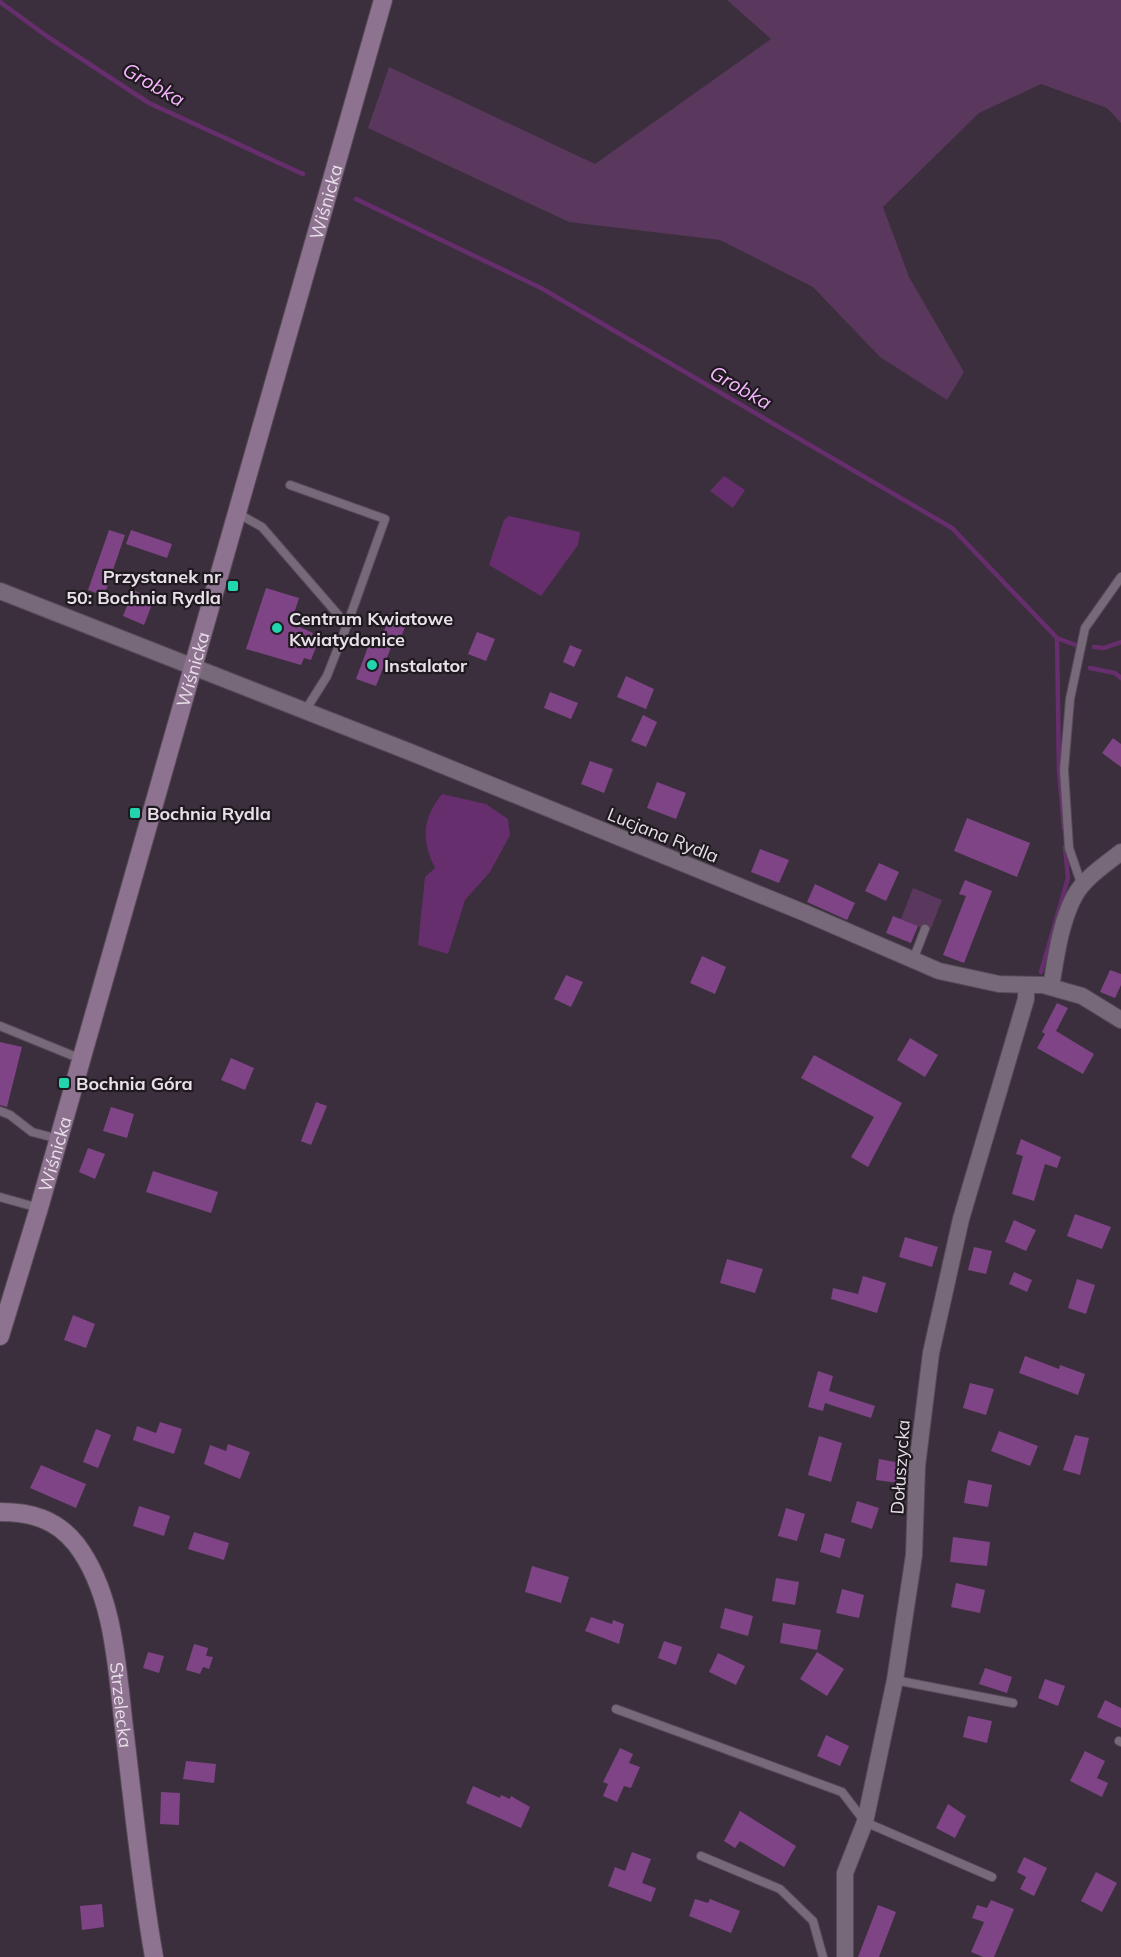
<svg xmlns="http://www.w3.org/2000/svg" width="1121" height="1957" viewBox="0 0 1121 1957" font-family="Mulish,sans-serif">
	<rect width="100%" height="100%" fill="#3c2f3d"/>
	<path fill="#5a375d" d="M727,0H1121V123L1107,108L1041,84L979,113L883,207L909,277L964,372L947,400L880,357L813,287L720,240L569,222L368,128L389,67L595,164L771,39Z
		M913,888L942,900L930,931L901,919Z"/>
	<path fill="#672e6d" d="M724,476L745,490L733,508L710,491Z
		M509,516L580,532L578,545L541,596L489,565L504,520Z
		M442,794L486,804L508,819L510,835L490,872L465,900L448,954L418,945L425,877L435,868C421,840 422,819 442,794Z"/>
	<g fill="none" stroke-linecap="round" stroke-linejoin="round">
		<path stroke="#672e6d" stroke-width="4.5" d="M0,2L48,37L149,103L303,174
			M356,199L541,288L952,528L1057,638L1078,646
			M1057,638L1059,771L1064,829
			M1094,647L1104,648L1121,642
			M1090,668L1115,673L1121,678
			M1041,972L1068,878L1065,847"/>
	</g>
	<path fill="#7e4485" d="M109,530L125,535L104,596L88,590Z
		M131,530L172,544L167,558L126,544Z
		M266,588L299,598L291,623L313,633L309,643L316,647L311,660L304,658L301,665L246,649Z
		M133,590L154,599L144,625L123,616Z
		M391,613L408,620L400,639L395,637L376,686L356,679L369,644L378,647Z
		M477,632L495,639L486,661L468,654Z
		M570,645L582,650L574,667L563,662Z
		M626,676L654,689L646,709L617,697Z
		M550,692L578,703L571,719L544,708Z
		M643,715L657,722L646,747L631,741Z
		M1113,738L1121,744V767L1102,753Z
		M590,761L613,769L604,793L581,784Z
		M657,782L686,793L676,819L647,808Z
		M967,818L1030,843L1017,877L954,851Z
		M760,849L789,860L779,883L751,872Z
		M879,863L899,872L886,901L865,891Z
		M965,880L992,891L964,963L943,955L966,896L959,894Z
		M815,884L855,903L847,920L807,902Z
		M893,916L918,926L911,943L886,933Z
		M702,956L726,967L715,994L690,983Z
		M1110,970L1121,974V985L1115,998L1100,992Z
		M566,975L583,982L571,1007L554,999Z
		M1057,1003L1068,1008L1056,1031L1094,1054L1083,1074L1037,1048L1045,1034L1042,1032Z
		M910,1038L938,1055L925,1077L897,1060Z
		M0,1042L22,1047L7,1107L0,1105Z
		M814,1055L902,1103L868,1167L851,1157L874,1117L801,1078Z
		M231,1058L254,1068L245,1090L221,1080Z
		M316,1102L327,1106L311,1145L301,1141Z
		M111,1107L134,1114L127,1138L103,1131Z
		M1021,1139L1061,1157L1057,1168L1045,1164L1034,1201L1012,1194L1023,1156L1016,1154Z
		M88,1148L105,1154L95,1179L79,1172Z
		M153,1171L218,1192L211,1213L146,1192Z
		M1075,1214L1111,1227L1102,1249L1067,1236Z
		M1014,1220L1036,1230L1026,1251L1005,1242Z
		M905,1237L938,1247L932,1267L899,1257Z
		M974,1247L992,1251L986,1274L968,1270Z
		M727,1259L763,1269L755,1293L720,1283Z
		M1014,1272L1032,1280L1027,1292L1009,1284Z
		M863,1276L886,1283L877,1313L831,1299L833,1288L858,1294Z
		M1077,1279L1095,1285L1086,1314L1068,1308Z
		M73,1315L95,1324L86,1348L64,1340Z
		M1025,1356L1059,1369L1060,1365L1085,1374L1078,1395L1019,1373Z
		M818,1371L833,1376L829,1391L875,1406L871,1418L825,1403L823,1411L808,1407Z
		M970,1383L994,1389L986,1415L963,1408Z
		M160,1422L182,1429L174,1454L133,1440L137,1426L156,1433Z
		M96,1429L111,1435L98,1468L83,1462Z
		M999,1431L1038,1446L1030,1466L991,1451Z
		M1075,1435L1089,1438L1080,1475L1063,1470Z
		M819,1436L842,1443L831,1482L808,1475Z
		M228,1444L250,1452L240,1479L204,1464L210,1445L226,1451Z
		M879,1459L901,1463L898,1483L876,1480Z
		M41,1465L86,1484L76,1508L30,1488Z
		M968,1480L992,1485L988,1507L964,1503Z
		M857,1501L879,1508L872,1529L851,1522Z
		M139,1506L170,1516L164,1536L133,1526Z
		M786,1508L805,1514L797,1541L778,1536Z
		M194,1532L229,1543L224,1560L188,1549Z
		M825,1533L845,1539L840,1558L820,1552Z
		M953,1537L990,1542L987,1566L950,1562Z
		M532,1566L569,1577L561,1603L525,1592Z
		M776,1578L799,1582L795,1605L772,1601Z
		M956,1583L985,1590L980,1613L951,1607Z
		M842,1589L864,1595L859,1618L836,1613Z
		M725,1608L753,1616L748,1636L720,1628Z
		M591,1617L612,1624L613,1620L624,1624L619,1644L585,1631Z
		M783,1623L821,1630L817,1650L780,1643Z
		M664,1641L682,1647L676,1665L658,1658Z
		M194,1644L208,1648L206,1656L213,1657L209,1669L203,1667L200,1674L186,1670Z
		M148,1652L164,1656L159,1673L143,1668Z
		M817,1652L844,1669L827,1696L800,1679Z
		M718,1653L745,1666L736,1685L709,1672Z
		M985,1668L1012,1677L1007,1693L979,1684Z
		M1045,1679L1065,1686L1058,1706L1038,1698Z
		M1105,1700L1121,1708V1728L1097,1717Z
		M968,1716L992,1721L987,1743L963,1737Z
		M826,1735L849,1746L840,1766L817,1756Z
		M620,1748L633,1754L629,1763L640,1767L631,1788L624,1786L617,1802L603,1796L608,1784L603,1782Z
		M1085,1751L1105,1761L1097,1778L1108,1783L1102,1797L1070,1781Z
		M186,1761L216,1764L214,1783L183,1779Z
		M473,1786L500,1798L501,1795L510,1799L511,1796L530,1807L521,1828L466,1803Z
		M161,1792L180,1793L179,1825L160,1824Z
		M948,1804L966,1816L955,1838L936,1828Z
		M740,1811L796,1846L784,1867L740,1841L735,1848L724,1841Z
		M632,1852L651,1859L642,1883L656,1888L651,1902L608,1886L615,1867L625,1871Z
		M1024,1857L1047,1868L1034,1896L1020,1889L1026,1877L1017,1872Z
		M1096,1872L1117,1883L1102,1912L1081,1901Z
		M695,1899L708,1903L710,1899L740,1911L731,1933L689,1916Z
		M991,1900L1014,1909L994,1957H983L971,1952L984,1922L972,1918L977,1905L987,1908Z
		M102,1904L104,1927L82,1930L80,1906Z
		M878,1905L896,1912L890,1928L879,1957H858Z"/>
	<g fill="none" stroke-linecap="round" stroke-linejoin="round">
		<g stroke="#564b57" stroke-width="10">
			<path id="lane" d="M290,485L385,519L347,625
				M237,513L262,527L347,625L327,676L305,711
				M1082,886L1069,848L1064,770L1070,699L1085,628L1121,577
				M913,960L925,929
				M0,1026L81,1059
				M0,1111L10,1115L32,1132L59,1139
				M0,1197L39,1208
				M895,1680L1013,1703
				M616,1709L842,1792L865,1822L992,1877
				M1119,1741L1121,1742
				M701,1856L780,1889L813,1921L823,1957"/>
		</g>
		<g stroke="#564b57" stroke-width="18">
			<path id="street" d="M0,591L410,752L805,913L939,971L999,984L1043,985L1082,996L1121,1020
				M1051,987C1056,958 1060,924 1074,897C1084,878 1105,865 1121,852
				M845,1957V1873L865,1822L895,1680L914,1555L917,1466L931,1353L961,1219L1026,999V985"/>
		</g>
		<g stroke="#564b57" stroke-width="20">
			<g id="secondary">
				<path id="s1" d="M0,1336L39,1208L383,0"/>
				<path id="s2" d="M0,1512C31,1512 56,1519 76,1544C116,1596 117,1674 125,1736C134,1810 141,1884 154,1957"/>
			</g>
		</g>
		<use href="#lane" stroke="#78697a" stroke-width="8"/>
		<use href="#street" stroke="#78697a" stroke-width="16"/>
		<use href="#secondary" stroke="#8d7390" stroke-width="18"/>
	</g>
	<g fill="#22d5af" stroke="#1f1920" stroke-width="2">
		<rect x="227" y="580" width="12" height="12" rx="3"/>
		<circle cx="277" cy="628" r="6"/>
		<circle cx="372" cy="665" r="6"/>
		<rect x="129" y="807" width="12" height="12" rx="3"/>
		<rect x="58" y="1077" width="12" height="12" rx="3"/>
	</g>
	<g text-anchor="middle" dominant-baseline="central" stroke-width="4.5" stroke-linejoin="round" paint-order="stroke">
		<g font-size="18" fill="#e8dfe9" stroke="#1f1920">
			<text stroke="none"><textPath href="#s1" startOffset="1180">Wiśnicka</textPath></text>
			<text stroke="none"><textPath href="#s1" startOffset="694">Wiśnicka</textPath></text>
			<text transform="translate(663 835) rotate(22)">Lucjana Rydla</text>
			<text stroke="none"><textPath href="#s1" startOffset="190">Wiśnicka</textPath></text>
			<text transform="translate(900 1467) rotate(-86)">Dołuszycka</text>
			<text stroke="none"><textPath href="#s2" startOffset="255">Strzelecka</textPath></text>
		</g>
		<g font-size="18" font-weight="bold" fill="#e8dfe9" stroke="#1f1920" text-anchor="start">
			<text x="221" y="576" text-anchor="end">Przystanek nr<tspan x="221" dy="21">50: Bochnia Rydla</tspan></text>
			<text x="289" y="618">Centrum Kwiatowe<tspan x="289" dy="21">Kwiatydonice</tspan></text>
			<text x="384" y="665">Instalator</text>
			<text x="147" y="813">Bochnia Rydla</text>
			<text x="76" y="1083">Bochnia Góra</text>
		</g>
		<g font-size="20" font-style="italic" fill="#f6b5fd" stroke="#1f1920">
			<text transform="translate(154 84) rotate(30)">Grobka</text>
			<text transform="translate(741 387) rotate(30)">Grobka</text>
		</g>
	</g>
</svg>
